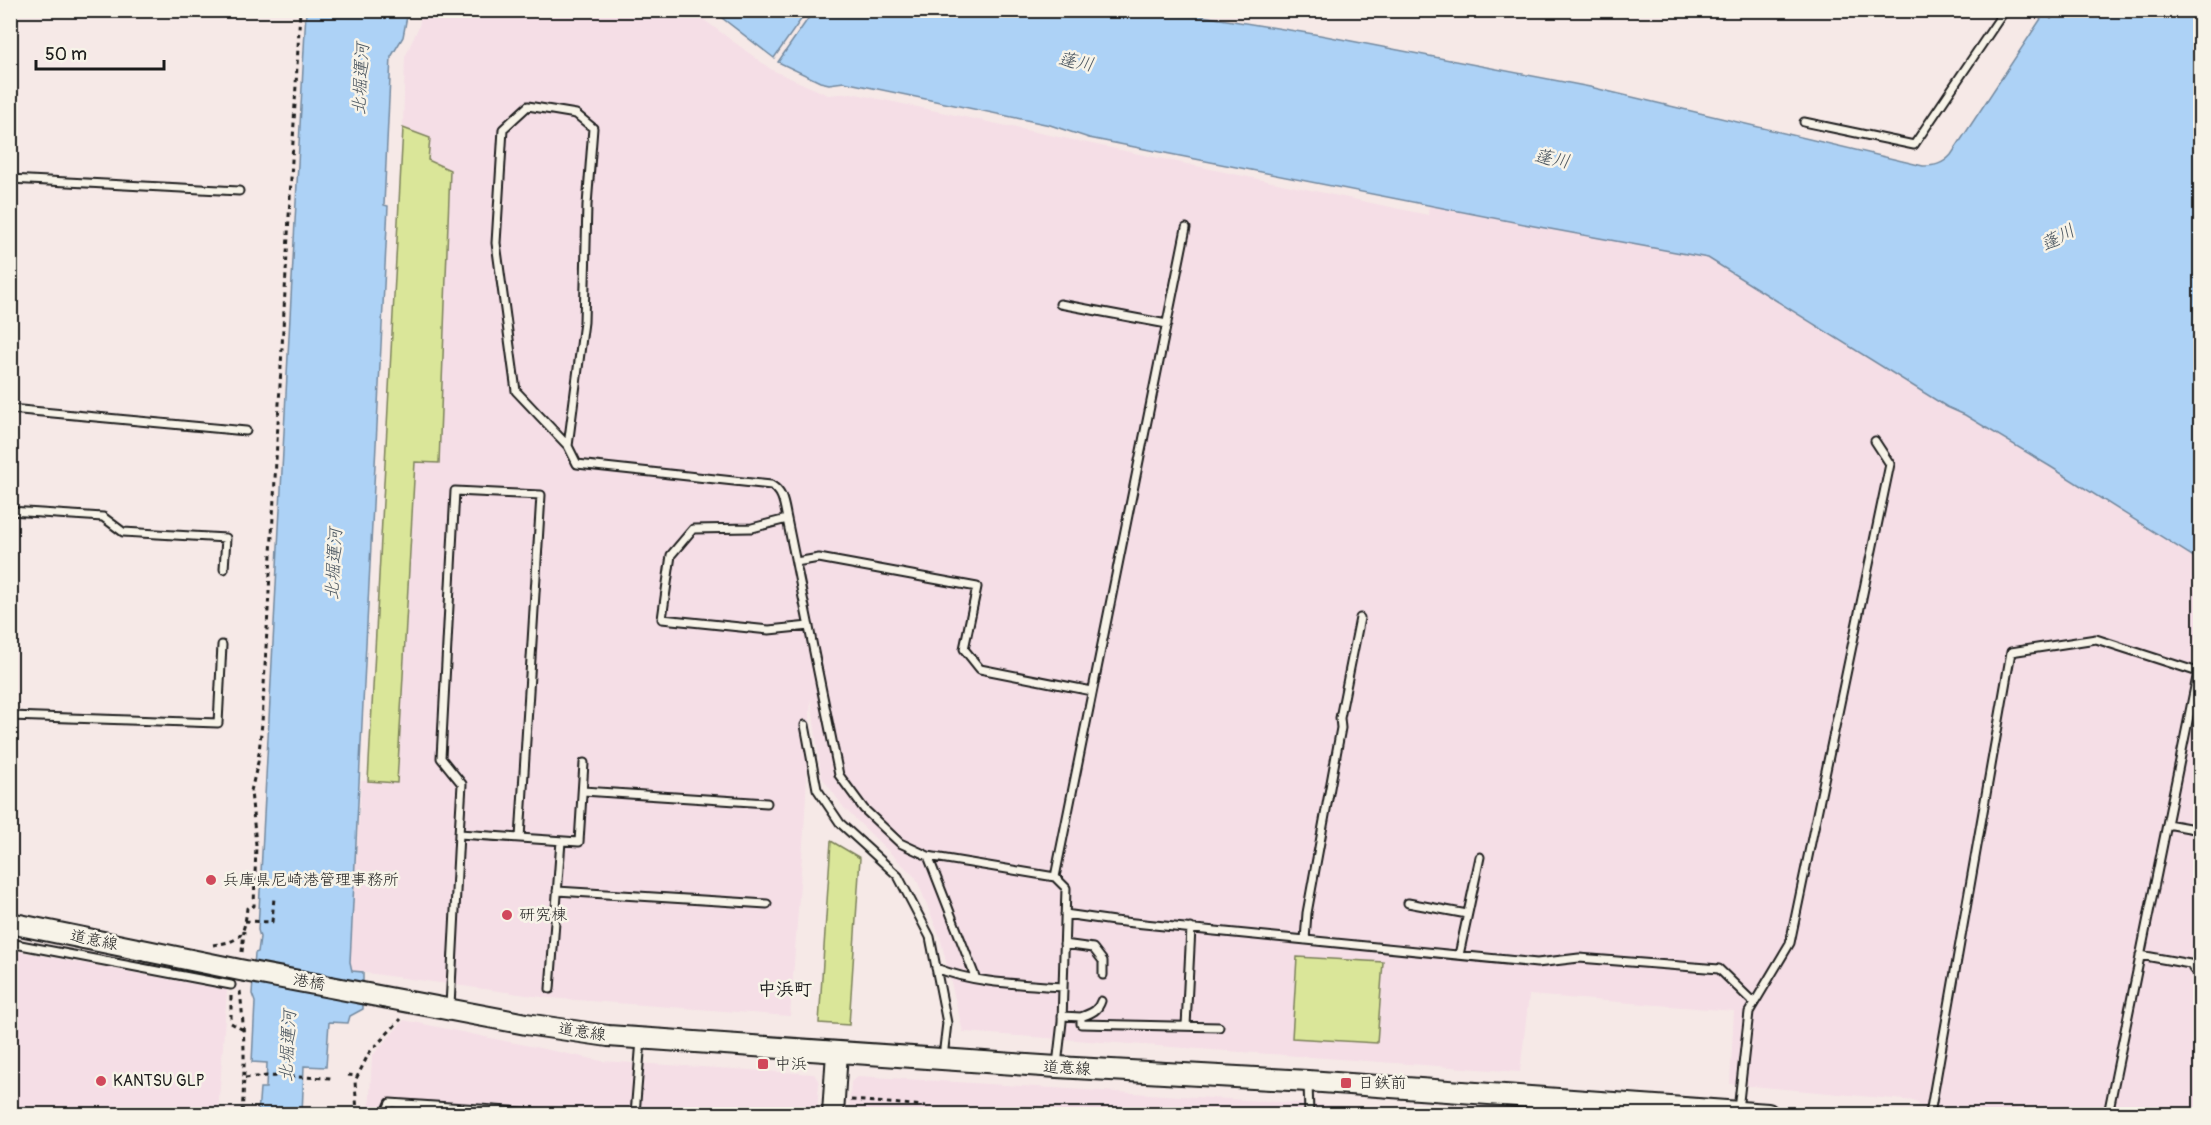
<svg xmlns="http://www.w3.org/2000/svg" width="2211" height="1125" viewBox="0 0 2211 1125" font-family="Pangolin,'Klee One',sans-serif">
	<rect width="100%" height="100%" fill="#f6e9e7"/>
	<filter id="ink" filterUnits="userSpaceOnUse"><feTurbulence type="fractalNoise" baseFrequency=".0167" numOctaves="2"/><feDisplacementMap in="SourceGraphic" scale="12" xChannelSelector="R" yChannelSelector="G"/><feConvolveMatrix kernelMatrix="1 2 1 2 8 2 1 2 1" color-interpolation-filters="sRGB"/></filter>
	<g filter="url(#ink)">
		<path fill="#f5dee6" d="M422,11H692L772,70L828,95L851,93L1428,215L1429,205L1708,258L1947,407L1965,415L2051,467L2200,561V1114H1925L1916,1101L1730,1084L1734,1011L1529,995L1520,1072L963,1032L940,937L916,878L845,809L821,776L811,698L804,831L790,1016L549,998L352,971L350,962L361,781L397,782L416,462L439,463L428,160L430,138L403,128L405,57L419,26Z
			M11,950L227,990L218,1114H11Z
			M404,1020L602,1061L814,1074L819,1082L817,1114H369L372,1056Z
			M858,1076L1229,1099L1473,1114H849L851,1082Z"/>
		<path fill="#dae699" stroke="#7b815a" stroke-width="1.5" d="M403,128L430,138L428,160L450,170L439,463L415,462L397,783L368,781Z
			M831,841L860,858L849,1025L819,1023Z
			M1297,957L1383,962L1377,1043L1292,1038Z"/>
		<path fill="#add2f6" stroke="#73899f" stroke-width="1.5" d="M814,10L1171,11L1320,35L1590,87L1923,166C1935,166 1943,164 1951,155L2046,11H2051L2047,15L2051,19L2061,11H2200V561L2051,467L1965,415L1947,407L1708,258L1534,226L1089,138L1050,125L844,82L829,84L820,82L778,62Z
			M306,11H408L403,37L391,57L384,205L388,206L350,962L352,971L363,972V1009L350,1016L348,1023L329,1022L326,1067L304,1066L302,1114H258L260,1088H266L267,1063L252,1062L255,1002L252,994L255,953L258,952L260,937L258,930Z
			M713,11H807L774,58Z"/>
		<g fill="none" stroke-linecap="round" stroke-linejoin="round">
			<g stroke="#1c1c1c" stroke-width="11">
				<path id="lane" d="M1804,122L1914,145L2005,10
					M10,179L239,191
					M1060,304L1167,324
					M10,409L246,431
					M568,446L516,391L496,243L503,129L528,106L576,114L593,128L587,205L584,322L568,446L577,464L771,485C784,492 784,506 787,519L839,775L864,809L900,843L928,856L1055,877L1066,888L1062,1022L1057,1065
					M10,511L103,517L123,532L226,538L224,569
					M787,519L752,528L693,529L671,555L662,619L769,630L809,626
					M796,562L819,558L977,587L964,649L980,669L1092,691
					M10,716L218,723L222,645
					M805,725L817,789L840,823L898,876L930,937L947,1023L943,1057
					M583,791L767,803
					M2167,824L2200,830
					M459,834L462,784L441,758L455,491L541,495L520,838
					M928,856L976,979
					M1055,877L1186,228
					M557,891L767,904
					M1408,903L1467,914
					M1065,914L1114,921L1537,963L1579,958L1719,969L1754,1003
					M1305,940L1307,913L1341,728L1340,718L1360,618
					M10,943L231,985
					M1064,944L1093,948L1103,961V975
					M1459,955L1480,857
					M2140,955L2190,964L2194,970L2200,972
					M936,968C976,984 1021,984 1063,987
					M550,989L561,841
					M450,1006L459,834L579,842L584,763
					M1062,1016L1081,1017V1024L1219,1027
					M1081,1017C1091,1013 1098,1011 1101,1001
					M1186,1026L1191,928
					M1308,1083L1309,1114
					M1738,1110L1749,1012L1790,943L1890,464L1875,441
					M385,1114L390,1103L553,1114
					M635,1114L641,1040
					M1930,1114L2011,652L2096,639L2198,672L2108,1114"/>
			</g>
			<g stroke="#1c1c1c" stroke-width="24">
				<path id="secondary" d="M10,923L240,970L526,1024L608,1036L1057,1067L1308,1081L1768,1114
					M833,1114L837,1052"/>
			</g>
			<path stroke="#1c1c1c" stroke-width="3" stroke-dasharray="4.5 4.5" stroke-linecap="butt" d="M245,921L272,922L274,897
				M213,945C242,941 244,936 247,908L254,906L256,845L251,791L258,762L262,723L300,10
				M242,952L244,931
				M240,991C245,1033 245,1072 242,1114
				M231,996V1023L245,1031
				M348,1075L357,1076
				M245,1078L267,1076L331,1078
				M851,1100L926,1106
				M357,1114L355,1081L369,1053L401,1019"/>
			<use href="#lane" stroke="#f7f3e8" stroke-width="7"/>
			<use href="#secondary" stroke="#f7f3e8" stroke-width="20"/>
		</g>
	</g>
	<g fill="#d1495b" stroke="#f7f3e8" stroke-width="2">
		<circle cx="211" cy="880" r="6"/>
		<circle cx="507" cy="915" r="6"/>
		<rect x="757" y="1058" width="12" height="12" rx="3"/>
		<circle cx="101" cy="1081" r="6"/>
		<rect x="1340" y="1077" width="12" height="12" rx="3"/>
	</g>
	<g text-anchor="middle" dominant-baseline="central" stroke-width="5" stroke-linejoin="round" paint-order="stroke">
		<g font-size="16" fill="#1c1c1c" stroke="#f7f3e8" text-anchor="start">
			<text x="223" y="880">兵庫県尼崎港管理事務所</text>
			<text x="519" y="915">研究棟</text>
			<text x="775" y="1064">中浜</text>
			<text x="113" y="1081">KANTSU GLP</text>
			<text x="1358" y="1083">日鉄前</text>
		</g>
		<g font-size="16" fill="#1c1c1c" stroke="#f7f3e8">
			<text transform="translate(94 940) rotate(11)">道意線</text>
			<text transform="translate(309 982) rotate(10)">港橋</text>
			<text transform="translate(582 1032) rotate(8)">道意線</text>
			<text transform="translate(1067 1068) rotate(3)">道意線</text>
		</g>
		<g font-size="18" font-style="italic" fill="#48535d" stroke="#f7f3e8">
			<text transform="translate(1076 62) rotate(11)">蓬川</text>
			<text transform="translate(361 79) rotate(-87)">北堀運河</text>
			<text transform="translate(1552 159) rotate(11)">蓬川</text>
			<text transform="translate(2058 238) rotate(-28)">蓬川</text>
			<text transform="translate(334 564) rotate(-87)">北堀運河</text>
			<text transform="translate(288 1046) rotate(-87)">北堀運河</text>
		</g>
		<g font-size="18" font-weight="bold" fill="#1c1c1c" stroke="#f7f3e8">
			<text x="785" y="989">中浜町</text>
		</g>
	</g>
	<rect width="2211" height="1125" fill="none" stroke="#f7f3e8" stroke-width="36"/>
	<rect x="18" y="18" width="2175" height="1089" fill="none" stroke="#1c1c1c" stroke-width="2" filter="url(#ink)"/>
	<path d="M36 60v9h128v-9" fill="none" stroke="#1c1c1c" stroke-width="3"/>
	<text x="45" y="60" font-size="18" fill="#1c1c1c" stroke="#f7f3e8" stroke-width="4.5" paint-order="stroke">50 m</text>
</svg>
